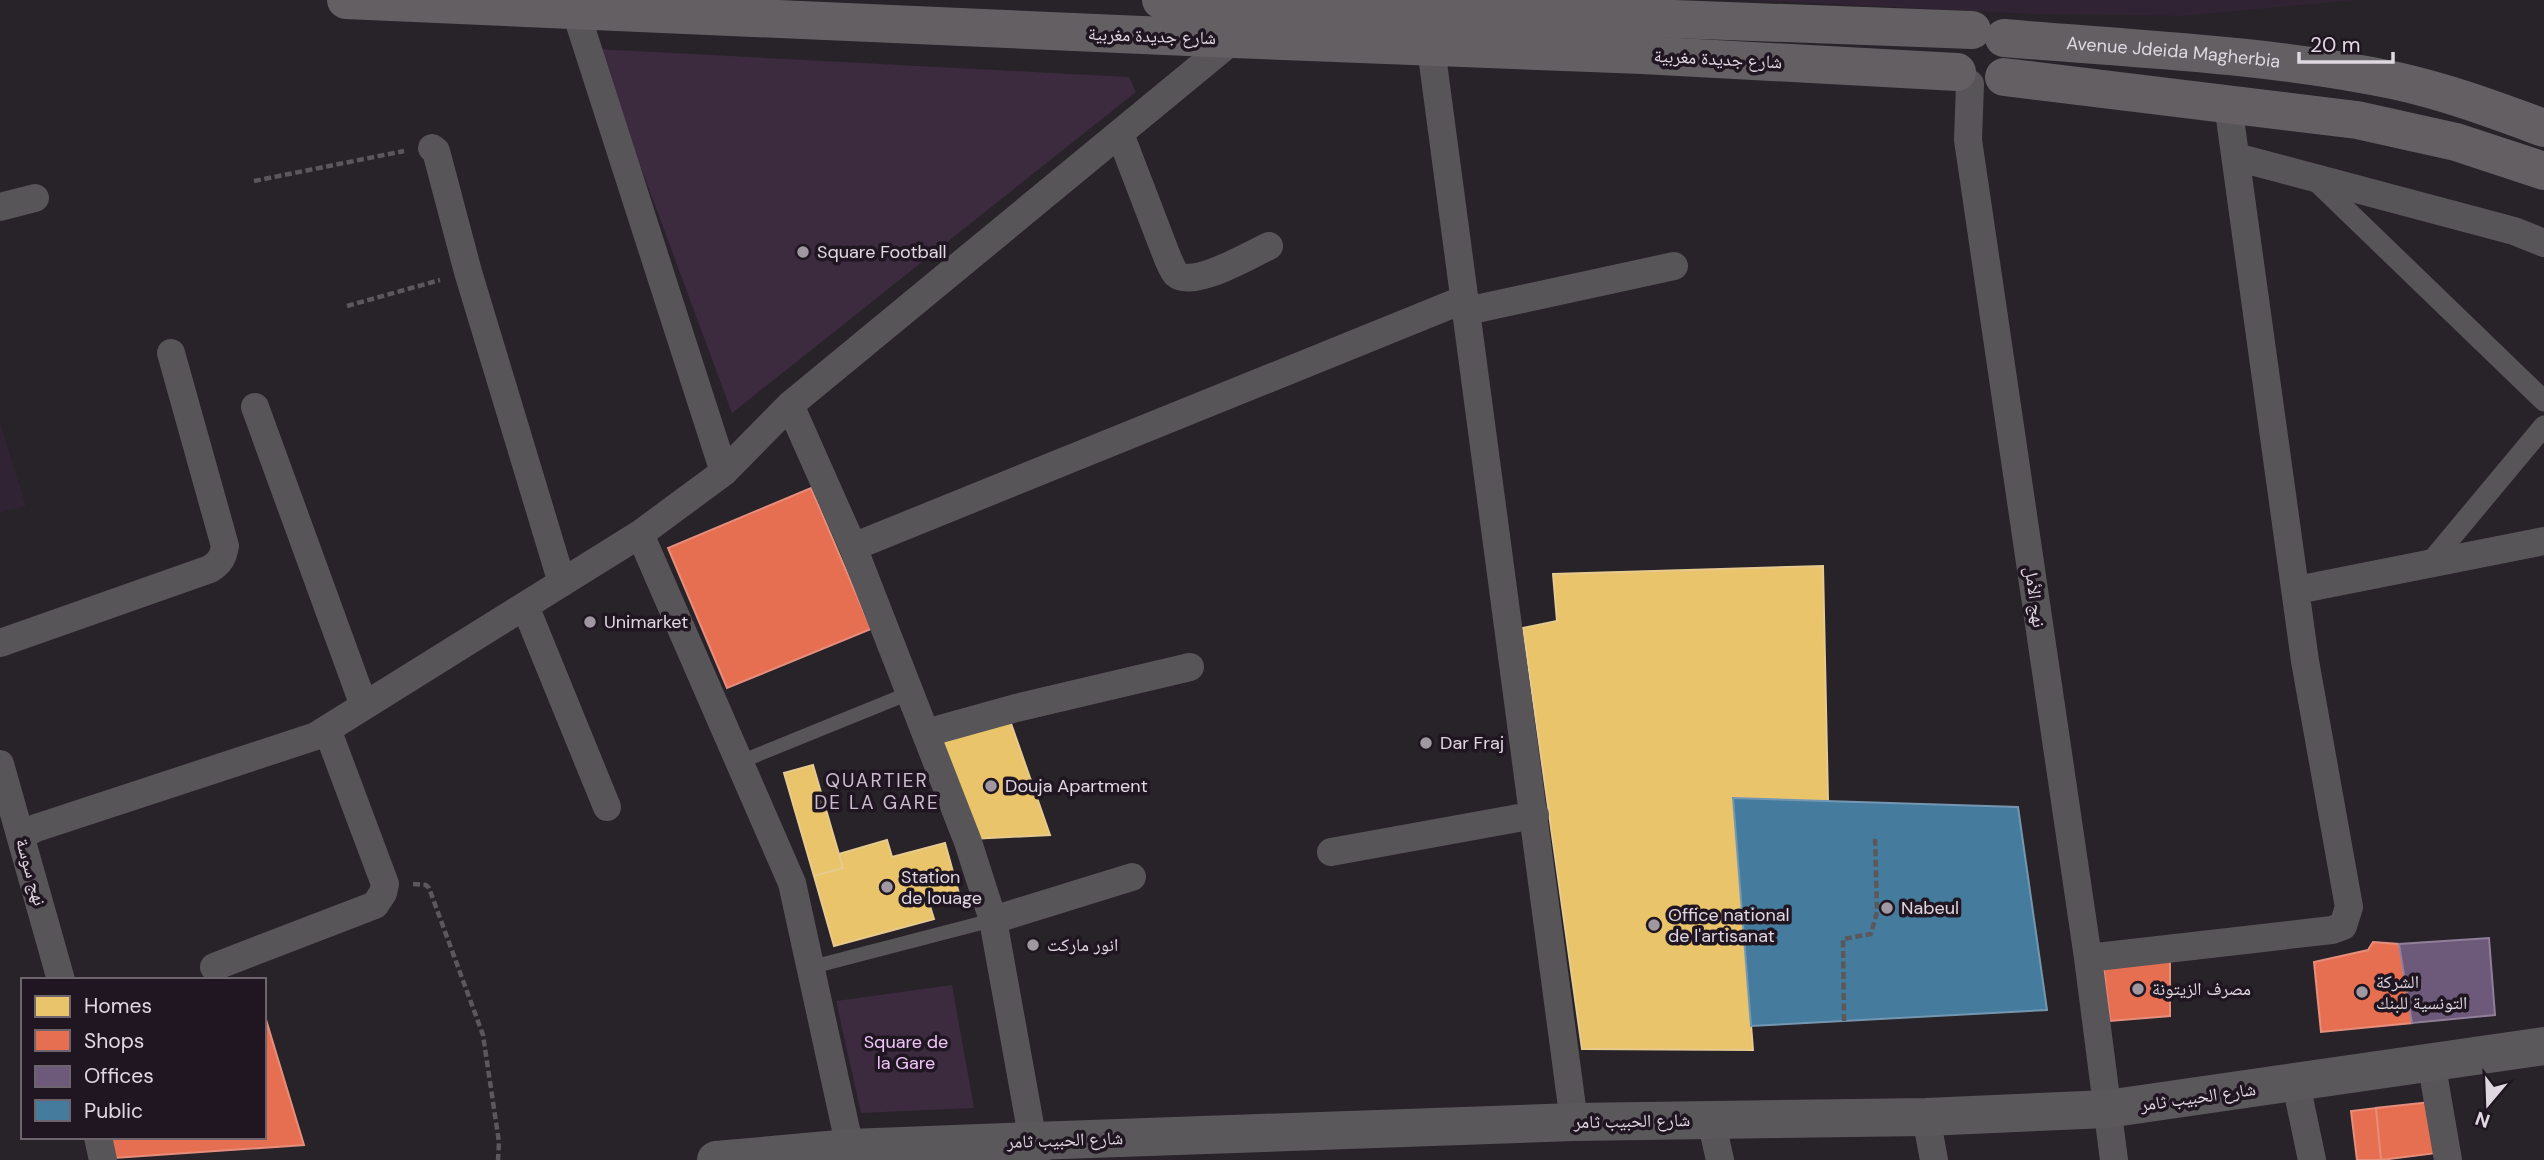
<svg xmlns="http://www.w3.org/2000/svg" width="2544" height="1160" viewBox="0 0 2544 1160" font-family="'DM Sans','Noto Naskh Arabic',sans-serif">
	<rect width="100%" height="100%" fill="#282229"/>
	<path fill="#302333" d="M1745,0H2357L2182,16L2034,14Z
		M0,423L26,506L0,513Z"/>
	<path fill="#3c2a3f" d="M597,49L1129,77L1136,92L732,413Z
		M952,985L974,1108L861,1113L836,1001Z"/>
	<path fill="#e9c46a" stroke="#e6ca8e" stroke-width="2" d="M1823,566L1828,801L1733,798L1753,1050L1582,1049L1523,628L1557,621L1553,574Z
		M1007,712L1050,835L971,839L930,738Z
		M813,765L843,868L814,876L784,773Z
		M887,840L892,857L945,843L960,897L930,906L934,919L834,946L814,876L843,868L839,854Z"/>
	<path fill="#e76f51" stroke="#e58e7c" stroke-width="2" d="M811,488L871,629L727,688L668,548Z
		M2373,942L2399,944L2412,1023L2321,1032L2314,962L2368,950Z
		M2170,957V1016L2110,1021L2103,962Z
		M264,1013L304,1145L114,1158L108,1137H264Z
		M2430,1102L2437,1153L2381,1160L2376,1108Z
		M2376,1108L2381,1160H2357L2351,1111Z"/>
	<path fill="#6d597a" stroke="#907f99" stroke-width="2" d="M2489,938L2495,1015L2412,1023L2399,944Z"/>
	<path fill="#457b9d" stroke="#7497b1" stroke-width="2" d="M1733,798L2018,807L2047,1010L1751,1026Z"/>
	<g fill="none" stroke-linecap="round" stroke-linejoin="round">
		<path stroke="#5a585a" stroke-width="4.5" stroke-dasharray="7 3.5" stroke-linecap="butt" d="M254,181L404,151
			M347,306L440,280
			M413,884L426,885L429,888L483,1035L499,1142L498,1160
			M1844,1021L1843,939L1871,934L1877,912L1875,835"/>
		<path stroke="#585558" stroke-width="14" d="M740,762L912,692
			M812,967L993,920"/>
		<path stroke="#585558" stroke-width="21" d="M2314,179L2544,401
			M2429,564L2544,426"/>
		<path stroke="#585558" stroke-width="28" d="M572,0L724,472
			M1431,48L1574,1122
			M1970,84L1968,140L2088,958L2114,1160
			M1120,134L1168,259C1170,263 1173,271 1176,274C1193,289 1251,254 1269,246
			M432,148L436,151L468,272L562,583
			M2236,157L2514,231L2544,243
			M0,207L35,198
			M1467,311L1674,266
			M790,405L853,547L968,842L993,920L1036,1158
			M255,407L364,706
			M640,534L792,883L850,1148
			M853,547L1465,299
			M2297,590L2544,541
			M525,606L607,807
			M0,643L210,569C220,563 223,557 225,546L171,353
			M926,733L1016,708L1190,667
			M0,764L61,980
			M21,836L36,828L316,736L640,534L724,472L790,405L1234,39
			M1331,852L1535,815
			M993,920L1132,877
			M2088,958L2332,930L2343,926L2349,907L2305,661L2228,104
			M214,967L375,905L383,893L385,884L327,729
			M2431,1061L2448,1160
			M2296,1084L2312,1160
			M1926,1117L1934,1160
			M1711,1120L1720,1160
			M98,1137L103,1160"/>
		<path stroke="#5a585b" stroke-width="38" d="M716,1160L850,1148L1034,1141L1574,1122L1926,1117L2107,1109L2544,1046"/>
		<g stroke="#635f63" stroke-width="38">
			<path d="M346,0L1234,39L1642,55L1957,72"/>
			<path d="M1161,0L1972,30"/>
			<path id="s1" d="M2004,38C2133,49 2270,54 2397,81C2447,92 2495,110 2544,128"/>
			<path d="M2004,77L2357,120L2456,142L2544,171"/>
		</g>
	</g>
	<g fill="#a098a1" stroke="#201622" stroke-width="2.5">
		<circle cx="803" cy="252" r="7"/>
		<circle cx="590" cy="622" r="7"/>
		<circle cx="1426" cy="743" r="7"/>
		<circle cx="991" cy="786" r="7"/>
		<circle cx="887" cy="887" r="7"/>
		<circle cx="1887" cy="908" r="7"/>
		<circle cx="1654" cy="925" r="7"/>
		<circle cx="1033" cy="945" r="7"/>
		<circle cx="2138" cy="989" r="7"/>
		<circle cx="2362" cy="992" r="7"/>
	</g>
	<g text-anchor="middle" dominant-baseline="central" stroke-width="7" stroke-linejoin="round" paint-order="stroke">
		<g font-size="18" fill="#e0d8e1" stroke="#201622">
			<text transform="translate(1152 36) rotate(2)">شارع جديدة مغربية</text>
			<text stroke="none"><textPath href="#s1" startOffset="170">Avenue Jdeida Magherbia</textPath></text>
			<text transform="translate(1718 59) rotate(3)">شارع جديدة مغربية</text>
			<text transform="translate(2035 597) rotate(82)">نهج الأمل</text>
			<text transform="translate(31 872) rotate(74)">نهج سوسة</text>
			<text transform="translate(2198 1097) rotate(-8)">شارع الحبيب ثامر</text>
			<text transform="translate(1632 1121) rotate(-1)">شارع الحبيب ثامر</text>
			<text transform="translate(1065 1140) rotate(-2)">شارع الحبيب ثامر</text>
		</g>
		<g font-size="18" fill="#e0d8e1" stroke="#201622" text-anchor="start">
			<text x="817" y="252">Square Football</text>
			<text x="604" y="622">Unimarket</text>
			<text x="1440" y="743">Dar Fraj</text>
			<text x="1005" y="786">Douja Apartment</text>
			<text x="901" y="877">Station<tspan x="901" dy="21">de louage</tspan></text>
			<text x="1901" y="908">Nabeul</text>
			<text x="1668" y="915">Office national<tspan x="1668" dy="21">de l'artisanat</tspan></text>
			<text x="1047" y="945">انور ماركت</text>
			<text x="2376" y="982">الشركة<tspan x="2376" dy="21">التونسية للبنك</tspan></text>
			<text x="2152" y="989">مصرف الزيتونة</text>
		</g>
		<g font-size="18" fill="#efc5f8" stroke="#201622">
			<text x="906" y="1042">Square de<tspan x="906" dy="21">la Gare</tspan></text>
		</g>
		<g font-size="19" letter-spacing="2" fill="#cabccd" stroke="#201622">
			<text x="877" y="780">QUARTIER<tspan x="877" dy="22">DE LA GARE</tspan></text>
		</g>
	</g>
	<rect x="21" y="978" width="245" height="161" fill="#201622" stroke="#6d646e" stroke-width="2"/>
	<rect x="35" y="996" width="35" height="21" fill="#e9c46a" stroke="#6d646e" stroke-width="2"/>
	<text x="84" y="1013" font-size="21" fill="#e0d8e1">Homes</text>
	<rect x="35" y="1030" width="35" height="21" fill="#e76f51" stroke="#6d646e" stroke-width="2"/>
	<text x="84" y="1048" font-size="21" fill="#e0d8e1">Shops</text>
	<rect x="35" y="1066" width="35" height="21" fill="#6d597a" stroke="#6d646e" stroke-width="2"/>
	<text x="84" y="1083" font-size="21" fill="#e0d8e1">Offices</text>
	<rect x="35" y="1100" width="35" height="21" fill="#457b9d" stroke="#6d646e" stroke-width="2"/>
	<text x="84" y="1118" font-size="21" fill="#e0d8e1">Public</text>
	<g transform="translate(2488 1104) rotate(199)" stroke="#201622" stroke-width="5" paint-order="stroke">
	<path d="M0-5L12 26L0 18L-12 26Z" fill="#e0d8e1"/>
	<text y="-10" font-size="19" font-weight="bold" text-anchor="middle" fill="#e0d8e1">N</text>
	</g>
	<path d="M2299 52v10h94v-10" fill="none" stroke="#e0d8e1" stroke-width="3.5"/>
	<text x="2310" y="52" font-size="21" fill="#e0d8e1" stroke="#201622" stroke-width="5" paint-order="stroke">20 m</text>
</svg>
